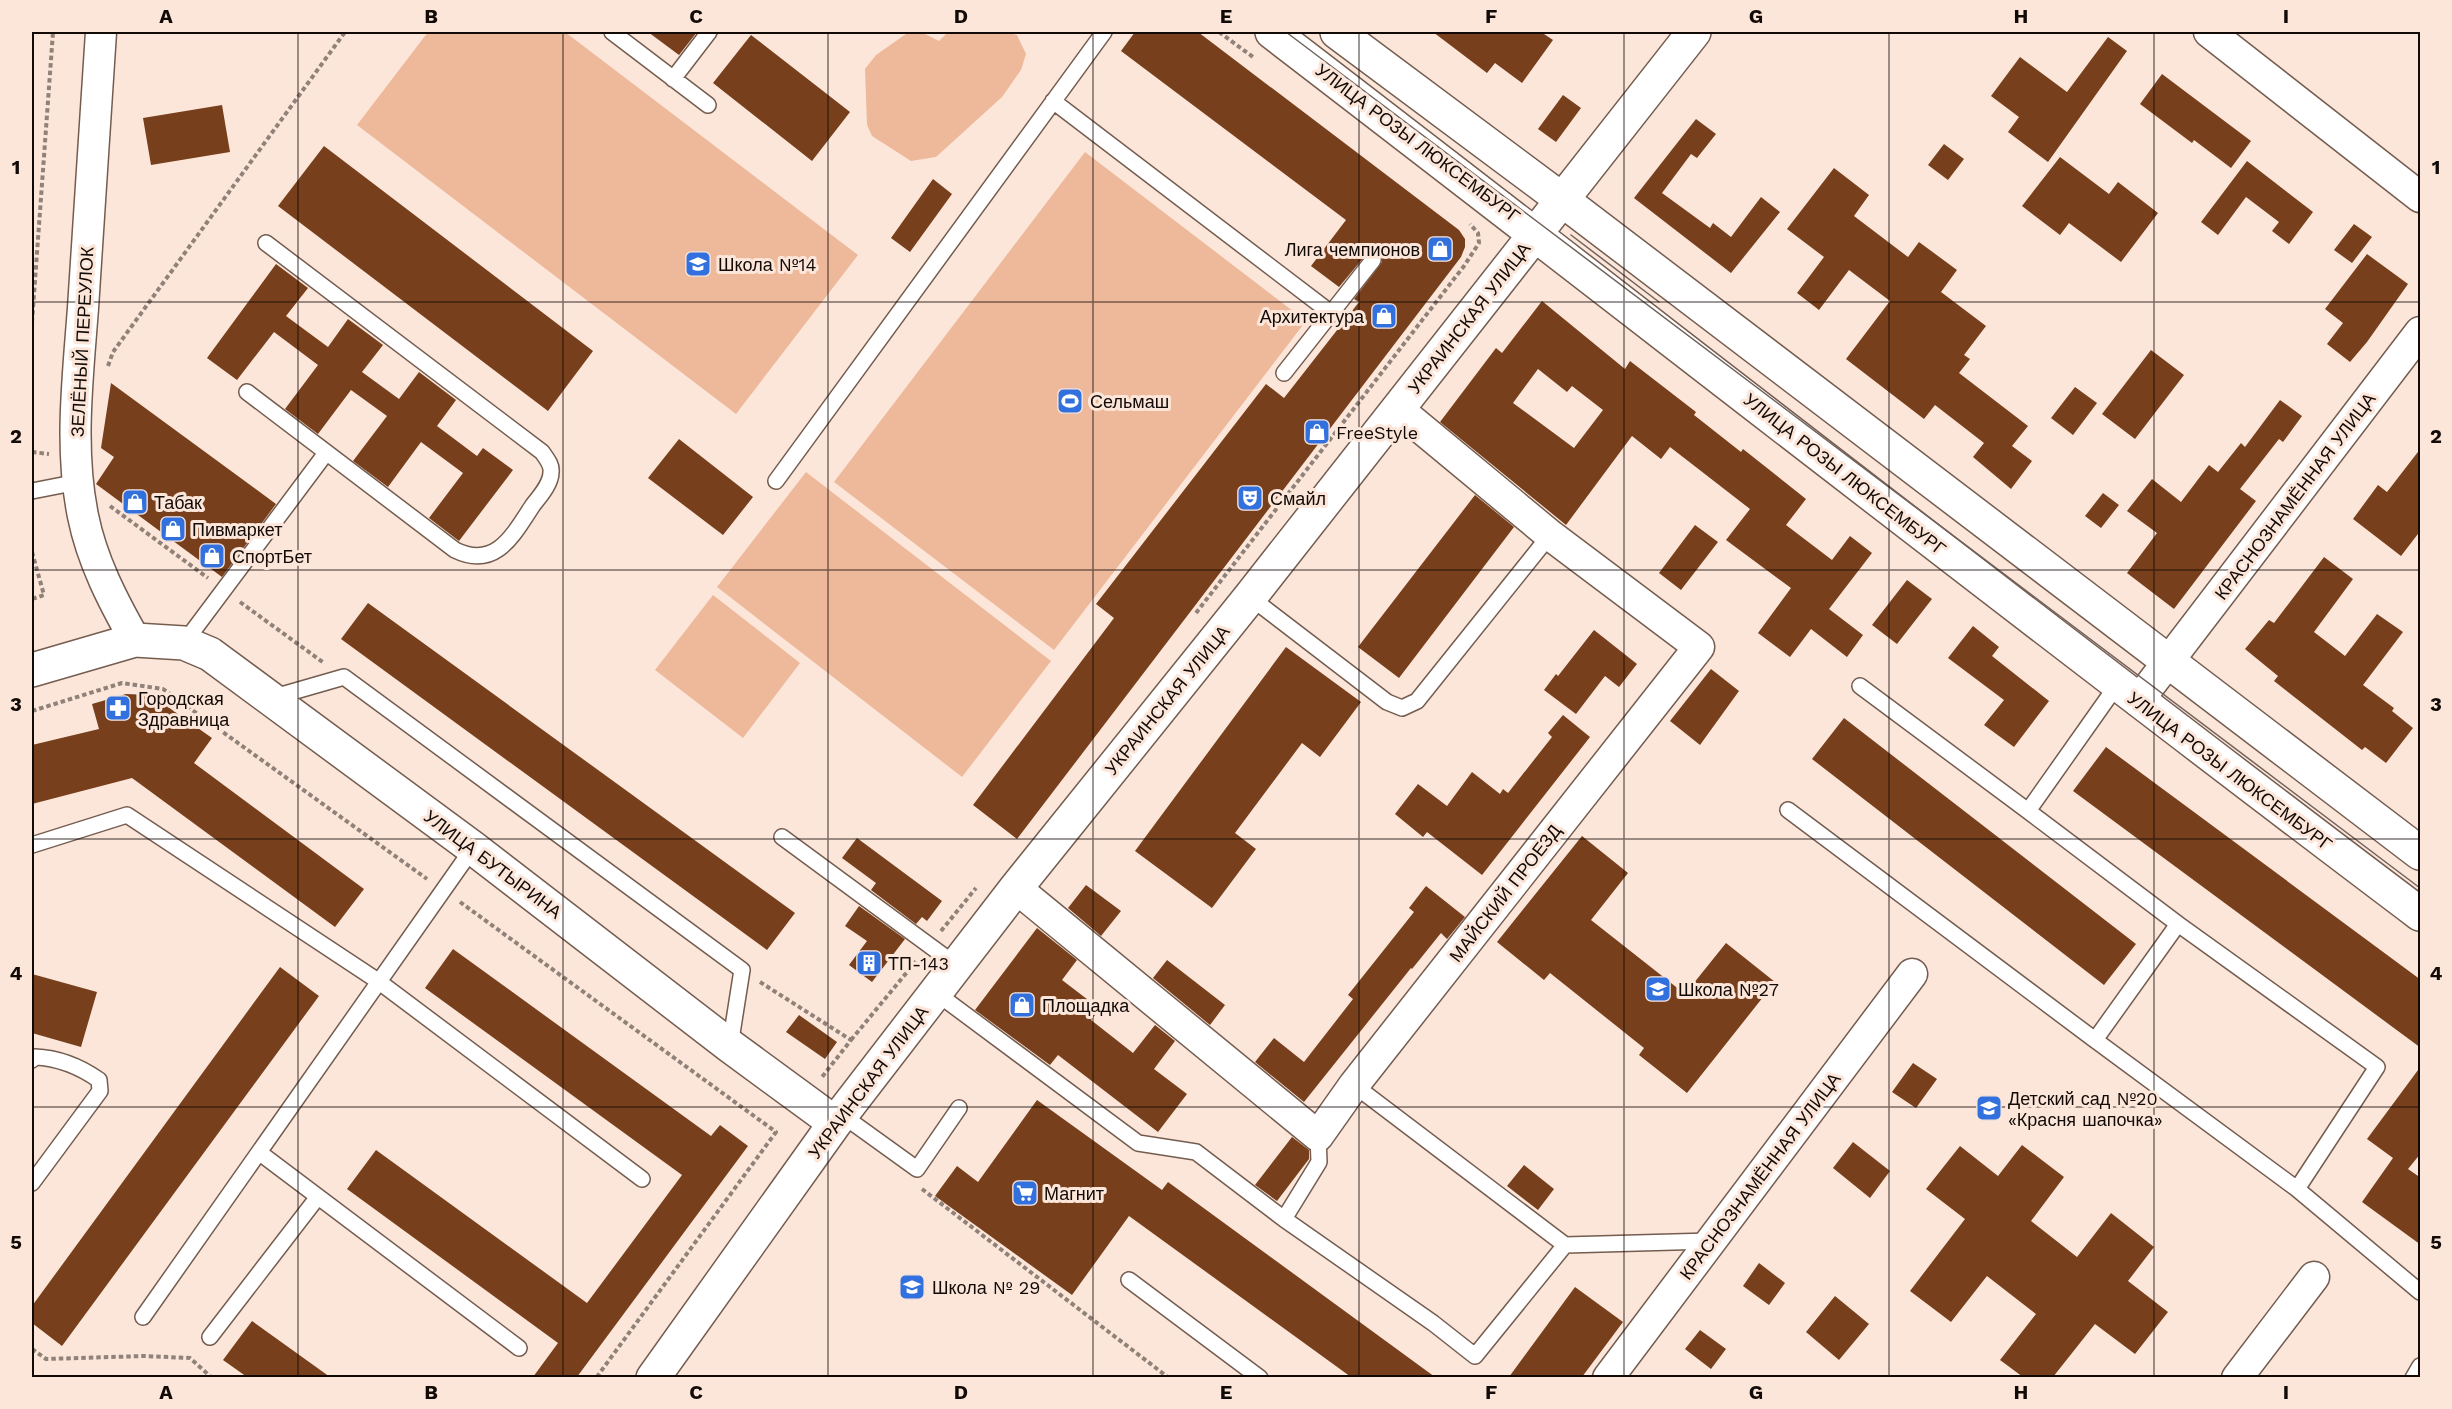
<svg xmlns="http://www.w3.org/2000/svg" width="2452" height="1409" viewBox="0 0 2452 1409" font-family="'Work Sans',sans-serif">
	<rect width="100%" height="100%" fill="#fce6da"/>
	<path fill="#eeb99b" d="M428,32H565L858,255L736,414L357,125Z
		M948,32H1006L1017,35L1026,54L1021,70L1002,97L936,157L911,161L872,136L867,125L865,69L876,55L906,34L923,33L939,41Z
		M1085,152L1306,321L1054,650L834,482Z
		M806,472L1051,661L962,777L717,587Z
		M713,595L800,663L743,738L655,670Z"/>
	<path fill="#773f1b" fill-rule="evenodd" d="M648,32H697L679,55Z
		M1135,32H1198L1459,230L1465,239V247L1461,257L1017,839L973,805L1114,618L1096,604L1266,384L1284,398L1359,302L1354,299L1382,262L1379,253L1369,251L1339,287L1311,266L1346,220L1121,51Z
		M1433,32H1541L1553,40L1522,83L1495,63L1487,73Z
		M751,35L850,112L812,161L713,83Z
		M2108,37L2127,51L2048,162L2008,132L2019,117L1991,96L2020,57L2067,92Z
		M2162,74L2251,141L2231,168L2194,140L2192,143L2140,104Z
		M1563,95L1581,108L1556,142L1538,129Z
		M222,105L230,152L151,165L143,118Z
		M1696,119L1716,134L1697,158L1691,154L1662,193L1710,228L1713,223L1731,237L1761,197L1780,212L1731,273L1634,198Z
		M1944,144L1964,159L1948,180L1928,165Z
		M324,146L593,351L548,411L278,206Z
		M2060,157L2109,194L2118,182L2158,213L2121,262L2069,223L2060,235L2022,206Z
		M2247,161L2313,212L2289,244L2272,231L2279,222L2246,197L2218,235L2201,222Z
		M1834,168L1869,195L1854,216L1908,257L1919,242L1957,270L1941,292L1986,326L1964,355L1970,359L1959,373L2028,426L2012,446L2032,461L2011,489L1973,457L1984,443L1935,405L1924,419L1846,359L1890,301L1849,270L1819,310L1797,293L1824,257L1787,229Z
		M933,179L952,194L910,252L891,238Z
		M2354,224L2372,237L2352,263L2334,250Z
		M2367,254L2408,284L2367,342L2350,362L2327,344L2343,323L2325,309Z
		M276,264L308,288L286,316L328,347L348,319L383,345L362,372L399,399L419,372L456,400L437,426L477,456L483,448L513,470L459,541L429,518L463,473L421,442L388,487L353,461L387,416L351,390L318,434L285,409L318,365L274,332L237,380L207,358Z
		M1542,301L1625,369L1630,361L1696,412L1694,415L1741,452L1743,449L1806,499L1786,525L1832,560L1850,536L1872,553L1829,609L1863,635L1847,657L1811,629L1790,657L1758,633L1791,588L1726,540L1750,509L1670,447L1661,459L1632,436L1566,525L1440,422L1496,348L1502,353ZM1538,369L1567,392L1572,386L1603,410L1574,448L1513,403Z
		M2151,350L2184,375L2135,439L2102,414Z
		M111,383L276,504L222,577L96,484L114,457L101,448Z
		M2075,387L2097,403L2073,435L2051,418Z
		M2280,400L2302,416L2283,442L2279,439L2240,489L2256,501L2174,609L2127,573L2157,533L2127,511L2152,479L2181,502L2209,465L2218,472L2241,443L2245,447Z
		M679,439L753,497L723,535L648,478Z
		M2421,448V530L2401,556L2353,519L2378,485L2387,492Z
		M2103,493L2119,505L2101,528L2085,516Z
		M1475,495L1514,527L1399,678L1358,647Z
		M1695,525L1718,542L1681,590L1659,573Z
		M2324,557L2353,579L2314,632L2345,656L2377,614L2403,632L2363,685L2394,708L2392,711L2413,728L2386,763L2365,747L2362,750L2274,681L2278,676L2245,649L2269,620L2274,623Z
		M1907,580L1932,599L1897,644L1872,625Z
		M368,603L795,913L767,950L341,639Z
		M1973,626L1999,647L1992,656L2049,701L2014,747L1984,725L2004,700L1948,658Z
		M1594,630L1637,664L1619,687L1605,676L1576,714L1544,690L1556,674L1558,676Z
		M1286,647L1361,702L1320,757L1302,743L1235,833L1256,849L1212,908L1135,851Z
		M1711,669L1739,691L1700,745L1670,721Z
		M126,694L151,695L212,738L194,763L364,889L335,927L132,778L32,804V745L99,729L92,704Z
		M1563,715L1590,737L1482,875L1427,832L1423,837L1395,814L1418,784L1447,806L1472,772L1500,794L1503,789L1508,793L1552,737L1548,733Z
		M1844,718L2136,944L2104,985L1812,759Z
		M2106,747L2421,980V1048L2073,791Z
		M1582,836L1628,873L1591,920L1685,994L1726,943L1775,982L1687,1093L1639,1055L1644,1048L1550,973L1544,980L1497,942Z
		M857,838L942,901L927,921L922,917L916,924L871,890L876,883L842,858Z
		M1086,885L1121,911L1101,936L1068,908Z
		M1426,886L1465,917L1447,939L1441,933L1412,969L1411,968L1304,1102L1255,1062L1274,1038L1304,1062L1353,999L1348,995L1414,912L1409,908Z
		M859,906L905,939L872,982L849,965L867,941L845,926Z
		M1037,928L1077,960L1062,980L1100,1009L1091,1020L1133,1053L1155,1025L1175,1041L1154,1069L1187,1094L1158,1132L1058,1055L1050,1065L975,1010Z
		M453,949L711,1136L720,1125L748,1146L577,1377H533L558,1343L347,1189L376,1150L587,1303L682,1175L425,988Z
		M1167,960L1225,1005L1210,1025L1153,978Z
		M280,967L319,996L62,1346L32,1323V1306Z
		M32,974L97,992L81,1047L32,1033Z
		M799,1015L837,1042L825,1059L786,1032Z
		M1913,1063L1937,1079L1916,1108L1892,1092Z
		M2421,1066V1153L2408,1169L2421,1178V1245L2362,1202L2393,1158L2367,1139Z
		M1037,1100L1162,1190L1168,1182L1435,1377H1351L1129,1216L1072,1295L935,1196L957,1166L978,1182Z
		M1292,1137L1309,1150V1159L1277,1201L1255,1185Z
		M1853,1142L1890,1171L1870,1198L1833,1168Z
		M2022,1145L2064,1177L2031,1221L2077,1257L2111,1213L2154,1247L2128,1281L2168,1312L2135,1354L2095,1324L2053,1377H2023L2000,1360L2036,1314L1987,1276L1951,1322L1910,1291L1965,1219L1926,1189L1960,1146L1998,1176Z
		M1524,1165L1554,1189L1538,1210L1507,1186Z
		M1759,1263L1785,1283L1769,1305L1743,1286Z
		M1575,1287L1623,1322L1582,1377H1509Z
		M1835,1296L1869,1324L1839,1360L1806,1332Z
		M252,1321L330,1377H247L223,1360Z
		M1700,1330L1726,1349L1711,1369L1685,1349Z"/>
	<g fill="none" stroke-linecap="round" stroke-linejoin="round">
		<g stroke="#745c4f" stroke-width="18">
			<path id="lane" d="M612,32L708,105
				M673,79L709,32
				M1053,101L1331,313
				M1284,373L1373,260
				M247,392L455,550C496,570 513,535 533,505C540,496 551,484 551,472C552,464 546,458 542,452L266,243
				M776,481L1104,32
				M32,491L78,482
				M1250,597L1387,702L1402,708L1417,701L1550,535
				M184,643L326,453
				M2117,685L2028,811L2178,924L2095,1040L2297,1189L2420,1292
				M1860,686L2028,811
				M271,698L344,677L742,970L730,1046
				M1788,810L2095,1040
				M782,837L956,965
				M32,845L127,815L378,981L642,1179
				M2178,924L2377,1067L2297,1189
				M935,992L1138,1143L1196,1152L1284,1219L1433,1323L1475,1356L1565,1245L1710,1241
				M32,1060L35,1057C59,1058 79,1066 99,1080L100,1091L32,1183
				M1354,1085L1565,1245
				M842,1115L917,1169L959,1108
				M260,1153L519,1348
				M1284,1219L1319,1162L1318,1136
				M1129,1280L1260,1378
				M143,1317L473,848
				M210,1337L317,1198
				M2413,1378L2420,1366"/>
		</g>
		<g stroke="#745c4f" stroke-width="33">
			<path id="street" d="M101,32C95,124 89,216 83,308C78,376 69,448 83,516C92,561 113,601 135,640
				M2209,32L2420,197
				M2138,701L2420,332
				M1016,888L1318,1136L1354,1085L1699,647L1550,535L1398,409
				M1608,1378L1912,974
				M2237,1378L2314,1277"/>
		</g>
		<g stroke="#745c4f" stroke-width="36">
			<path id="secondary" d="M1272,32C1655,326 2035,624 2420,914
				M1337,32L1561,199L2420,853
				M32,670L135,640L184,643L210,654L473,848L730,1046L835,1123
				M653,1378L835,1123L1016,888L1250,597L1694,32"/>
		</g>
		<path stroke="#908179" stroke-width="4" stroke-dasharray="4.5 3" stroke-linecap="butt" d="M1219,32L1253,57
			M32,322L53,32
			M108,366L113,352L345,32
			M32,452L49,454
			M110,506L208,578
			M32,552L44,595L32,599
			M240,602L324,663
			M1196,613L1464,266L1479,243L1478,233L1470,224
			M32,711L122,683L163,689L427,879
			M460,902L776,1132L596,1378
			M941,931L976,888
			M760,982L851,1040L822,1077
			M851,1040L917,960
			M922,1189L1169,1378
			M32,1349L46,1359L144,1356L190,1358L212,1378"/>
		<use href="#lane" stroke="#fff" stroke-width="15"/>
		<use href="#street" stroke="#fff" stroke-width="30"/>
		<use href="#secondary" stroke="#fff" stroke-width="33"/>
		<path stroke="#70625b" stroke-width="1.5" d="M1286,32L2420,888
			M1571,235L1659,302"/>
	</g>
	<path fill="none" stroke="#120a06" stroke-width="1.5" stroke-opacity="0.55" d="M298,32V1378M563,32V1378M828,32V1378M1093,32V1378M1359,32V1378M1624,32V1378M1889,32V1378M2154,32V1378M32,302H2420M32,570H2420M32,839H2420M32,1107H2420"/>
	<defs>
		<g id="shop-square" transform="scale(1.35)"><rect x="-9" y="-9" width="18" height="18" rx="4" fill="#3270de" stroke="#fce6da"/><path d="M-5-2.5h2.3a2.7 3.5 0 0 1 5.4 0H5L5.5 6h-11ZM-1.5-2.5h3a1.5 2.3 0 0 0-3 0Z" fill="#fff"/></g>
		<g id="school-square" transform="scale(1.35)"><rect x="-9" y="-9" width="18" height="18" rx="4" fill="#3270de" stroke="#fce6da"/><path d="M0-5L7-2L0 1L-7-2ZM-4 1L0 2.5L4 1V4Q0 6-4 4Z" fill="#fff"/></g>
		<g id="stadium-square" transform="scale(1.35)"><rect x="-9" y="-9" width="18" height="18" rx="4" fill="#3270de" stroke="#fce6da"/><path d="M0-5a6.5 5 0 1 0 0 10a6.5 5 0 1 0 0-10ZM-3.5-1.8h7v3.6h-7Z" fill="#fff"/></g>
		<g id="theatre-square" transform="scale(1.35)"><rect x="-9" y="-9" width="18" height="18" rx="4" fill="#3270de" stroke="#fce6da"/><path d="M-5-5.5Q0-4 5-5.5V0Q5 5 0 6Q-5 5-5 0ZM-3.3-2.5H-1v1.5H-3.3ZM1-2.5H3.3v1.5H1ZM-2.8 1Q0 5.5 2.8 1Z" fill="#fff"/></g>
		<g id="pharmacy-square" transform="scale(1.35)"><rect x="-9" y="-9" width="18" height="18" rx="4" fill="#3270de" stroke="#fce6da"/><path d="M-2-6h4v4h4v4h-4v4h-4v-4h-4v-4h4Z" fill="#fff"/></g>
		<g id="building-square" transform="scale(1.35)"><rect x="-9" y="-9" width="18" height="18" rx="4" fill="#3270de" stroke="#fce6da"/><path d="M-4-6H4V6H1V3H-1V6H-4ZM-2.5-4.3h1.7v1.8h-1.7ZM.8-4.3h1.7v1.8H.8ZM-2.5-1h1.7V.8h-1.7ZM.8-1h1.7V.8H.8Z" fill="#fff"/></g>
		<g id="supermarket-square" transform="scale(1.35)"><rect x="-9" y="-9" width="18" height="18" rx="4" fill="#3270de" stroke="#fce6da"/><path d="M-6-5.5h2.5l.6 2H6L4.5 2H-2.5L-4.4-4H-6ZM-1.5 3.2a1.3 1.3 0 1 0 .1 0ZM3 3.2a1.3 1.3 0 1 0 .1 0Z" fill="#fff"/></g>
	</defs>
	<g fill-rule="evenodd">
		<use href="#shop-square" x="1440" y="249"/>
		<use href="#school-square" x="698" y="264"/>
		<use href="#shop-square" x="1384" y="316"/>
		<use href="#stadium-square" x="1070" y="401"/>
		<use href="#shop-square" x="1317" y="432"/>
		<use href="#theatre-square" x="1250" y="498"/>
		<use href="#shop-square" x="135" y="502"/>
		<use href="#shop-square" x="173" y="529"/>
		<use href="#shop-square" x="212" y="556"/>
		<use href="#pharmacy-square" x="118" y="708"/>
		<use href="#building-square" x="869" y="963"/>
		<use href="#school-square" x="1658" y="989"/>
		<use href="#shop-square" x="1022" y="1005"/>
		<use href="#school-square" x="1989" y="1108"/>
		<use href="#supermarket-square" x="1025" y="1193"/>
		<use href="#school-square" x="912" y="1287"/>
	</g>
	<g text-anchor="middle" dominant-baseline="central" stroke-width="6" stroke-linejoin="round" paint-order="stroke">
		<g font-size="18" fill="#120a06" stroke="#fce6da">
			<text transform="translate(1418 143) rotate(37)">УЛИЦА РОЗЫ ЛЮКСЕМБУРГ</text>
			<text transform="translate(1469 318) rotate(-52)">УКРАИНСКАЯ УЛИЦА</text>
			<text transform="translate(82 342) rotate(-87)">ЗЕЛЁНЫЙ ПЕРЕУЛОК</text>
			<text transform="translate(1845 474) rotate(38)">УЛИЦА РОЗЫ ЛЮКСЕМБУРГ</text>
			<text transform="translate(2295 496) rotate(-53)">КРАСНОЗНАМЁННАЯ УЛИЦА</text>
			<text transform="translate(1167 700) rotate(-51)">УКРАИНСКАЯ УЛИЦА</text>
			<text transform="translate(2230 771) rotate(37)">УЛИЦА РОЗЫ ЛЮКСЕМБУРГ</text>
			<text transform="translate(493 864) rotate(37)">УЛИЦА БУТЫРИНА</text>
			<text transform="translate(1505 893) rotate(-52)">МАЙСКИЙ ПРОЕЗД</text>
			<text transform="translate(868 1082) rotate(-53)">УКРАИНСКАЯ УЛИЦА</text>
			<text transform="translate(1760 1176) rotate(-53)">КРАСНОЗНАМЁННАЯ УЛИЦА</text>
		</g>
		<g font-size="18" fill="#120a06" stroke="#fce6da" text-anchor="start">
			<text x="1420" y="249" text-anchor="end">Лига чемпионов</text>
			<text x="718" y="264">Школа №14</text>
			<text x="1364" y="316" text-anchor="end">Архитектура</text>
			<text x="1090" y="401">Сельмаш</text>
			<text x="1336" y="432">FreeStyle</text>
			<text x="1270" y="498">Смайл</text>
			<text x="154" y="502">Табак</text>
			<text x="192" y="529">Пивмаркет</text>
			<text x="232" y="556">СпортБет</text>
			<text x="138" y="698">Городская<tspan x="138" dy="21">Здравница</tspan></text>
			<text x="888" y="963">ТП-143</text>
			<text x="1678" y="989">Школа №27</text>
			<text x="1042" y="1005">Площадка</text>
			<text x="2008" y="1098">Детский сад №20<tspan x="2008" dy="21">«Красня шапочка»</tspan></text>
			<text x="1044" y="1193">Магнит</text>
			<text x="932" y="1287">Школа № 29</text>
		</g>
	</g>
	<rect width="2452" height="1409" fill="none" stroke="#fce6da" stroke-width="66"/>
	<rect x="33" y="33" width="2386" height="1343" fill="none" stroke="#120a06" stroke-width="2"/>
	<g font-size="20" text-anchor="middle" font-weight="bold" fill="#120a06">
		<text x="166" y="23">A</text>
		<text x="431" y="23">B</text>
		<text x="696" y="23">C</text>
		<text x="961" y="23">D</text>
		<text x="1226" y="23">E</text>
		<text x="1491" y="23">F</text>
		<text x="1756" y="23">G</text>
		<text x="2021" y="23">H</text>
		<text x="2286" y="23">I</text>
		<text x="16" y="174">1</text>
		<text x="2436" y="174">1</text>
		<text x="16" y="443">2</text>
		<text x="2436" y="443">2</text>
		<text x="16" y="711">3</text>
		<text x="2436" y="711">3</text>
		<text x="16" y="980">4</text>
		<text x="2436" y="980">4</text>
		<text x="16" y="1249">5</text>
		<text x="2436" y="1249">5</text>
		<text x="166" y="1399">A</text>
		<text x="431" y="1399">B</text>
		<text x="696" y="1399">C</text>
		<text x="961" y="1399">D</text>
		<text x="1226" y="1399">E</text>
		<text x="1491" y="1399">F</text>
		<text x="1756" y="1399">G</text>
		<text x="2021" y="1399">H</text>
		<text x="2286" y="1399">I</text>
	</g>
</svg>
